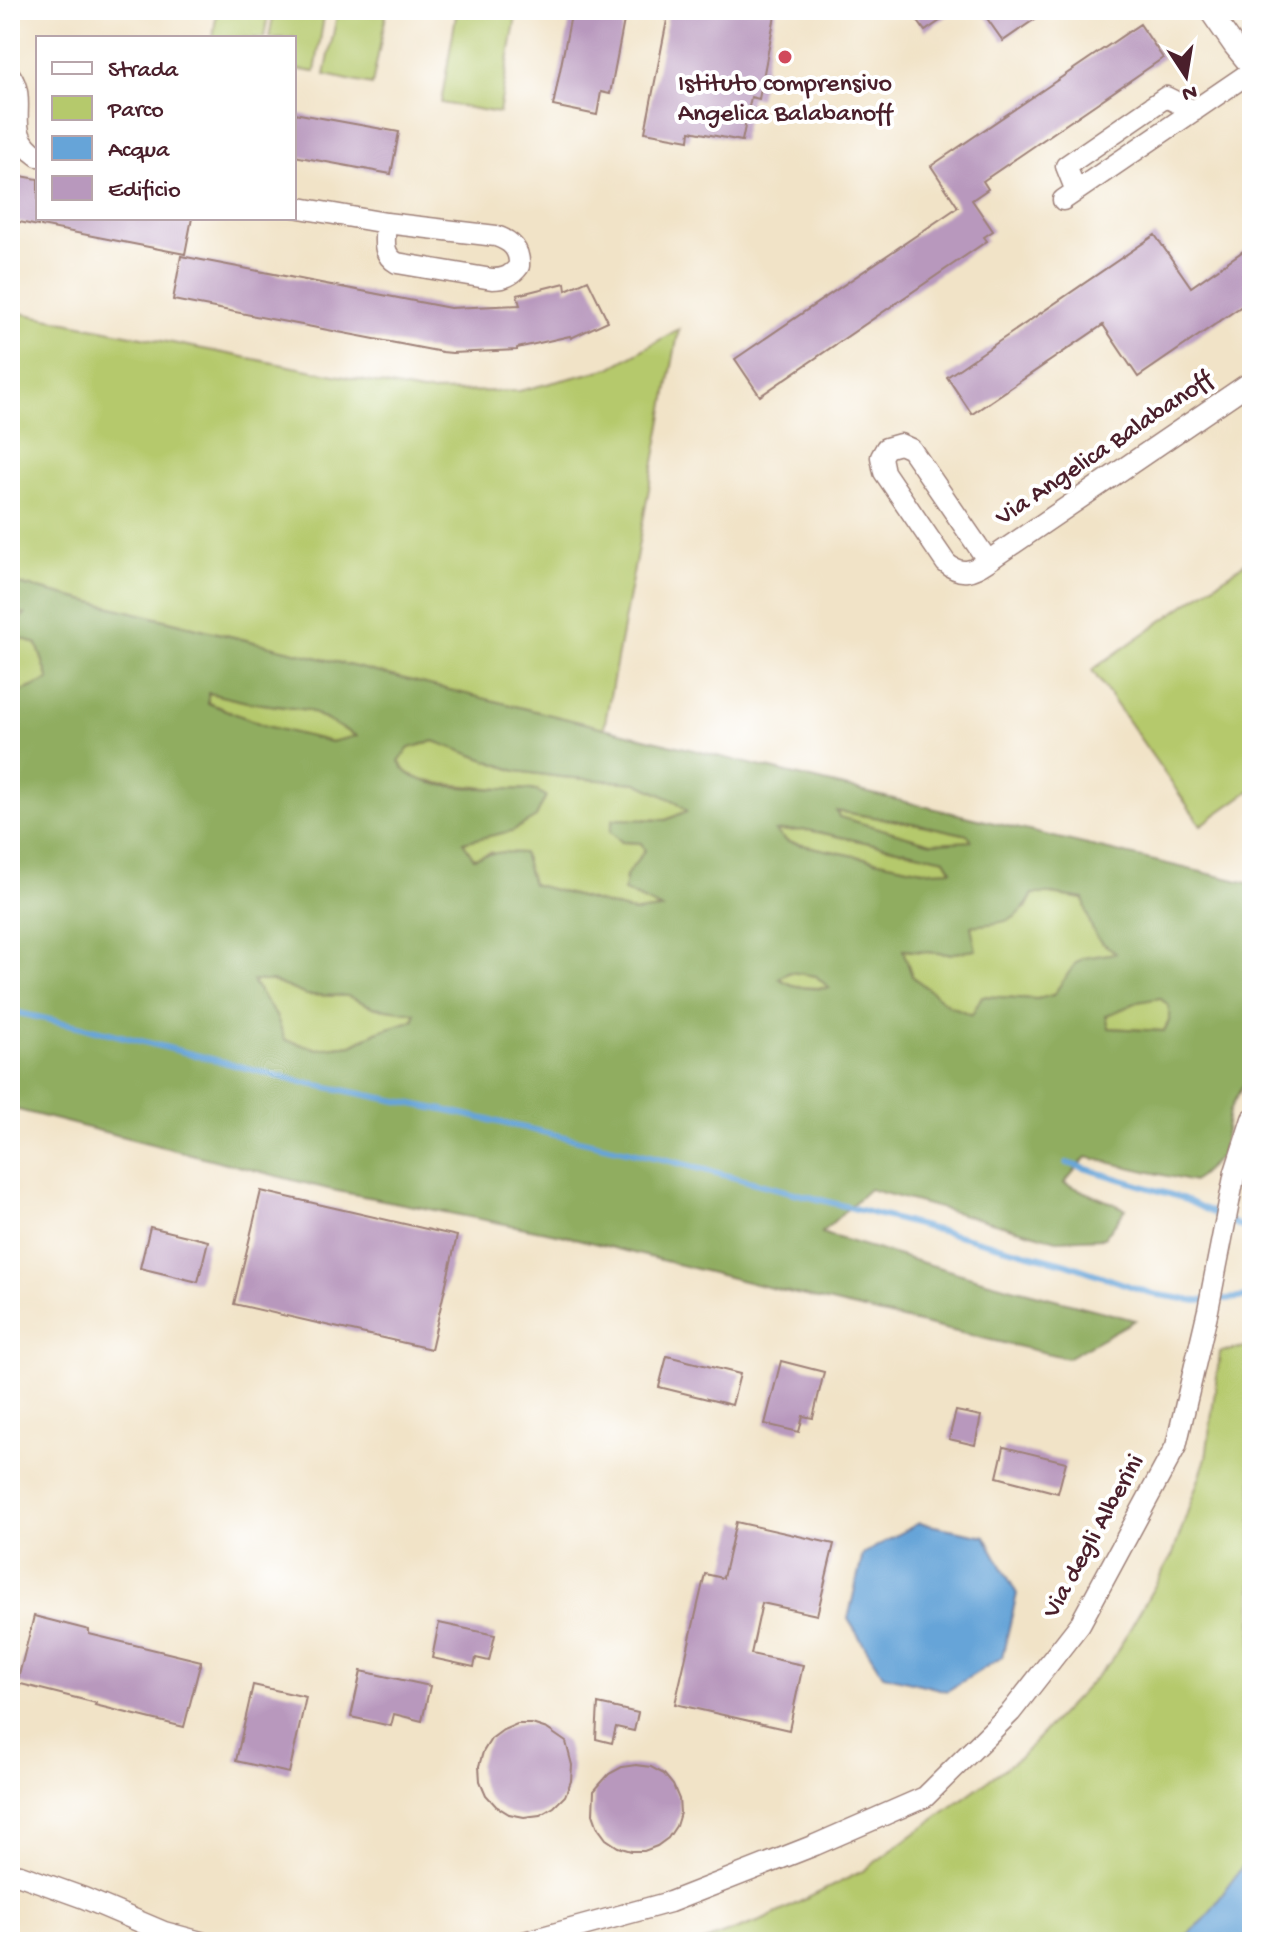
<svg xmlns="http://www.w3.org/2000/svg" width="1262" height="1952" viewBox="0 0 1262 1952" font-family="'Gochi Hand',sans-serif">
	<rect width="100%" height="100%" fill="#fff"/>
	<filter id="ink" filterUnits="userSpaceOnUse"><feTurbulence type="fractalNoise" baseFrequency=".0125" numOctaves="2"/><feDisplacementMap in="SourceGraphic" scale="16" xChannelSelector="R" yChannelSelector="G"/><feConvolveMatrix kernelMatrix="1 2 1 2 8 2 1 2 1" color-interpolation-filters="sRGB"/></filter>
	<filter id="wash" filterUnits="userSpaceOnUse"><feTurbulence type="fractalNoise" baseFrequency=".006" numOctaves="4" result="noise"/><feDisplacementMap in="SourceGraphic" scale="32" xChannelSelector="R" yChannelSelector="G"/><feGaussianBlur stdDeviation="1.8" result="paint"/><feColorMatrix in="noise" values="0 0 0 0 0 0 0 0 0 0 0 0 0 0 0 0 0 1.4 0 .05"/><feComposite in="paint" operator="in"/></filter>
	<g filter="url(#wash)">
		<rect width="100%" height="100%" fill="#f1e3c7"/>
		<path fill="#b5c96c" stroke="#80744c" stroke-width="2" d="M217,10H269L264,38H213Z
			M274,10H325L315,72L294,69V38H269Z
			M338,10H387L372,85L325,75Z
			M457,10L517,11L499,113L441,103Z
			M10,311L421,392L519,391L610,368L679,329L604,728L10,582Z
			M1252,558V789L1201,825L1092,670Z
			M10,610L26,614L19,637L37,644L49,680L23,691H13L10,680Z
			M208,693L247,702L308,710L357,736L331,742L266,726L208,703Z
			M434,741L516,771L561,777L637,783L677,802L688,811L666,820L645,819L622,842L641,843L645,850L626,876L625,891L664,909L634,912L532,884L529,872L491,852L474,859L463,842L483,837L537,790L501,789L444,784L421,780L403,770L399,761L409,748Z
			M834,811L918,824L968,835L972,842L931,843L839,817Z
			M808,830L945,859L952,871H927L788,842L774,831Z
			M1033,894H1051L1084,899L1087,913L1116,953L1061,985L1053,995L1037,999L982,996L972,1015L948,1005L912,976L902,950L948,954L975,950L970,926L1026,908Z
			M790,972L816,976L830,988C814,988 791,989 779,978Z
			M251,980L272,981L306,995L348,996L373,1007L415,1013L414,1020L379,1031L352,1045L317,1049L285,1040L276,1016Z
			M1160,998L1169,1006V1021L1164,1031L1109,1028L1106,1016L1138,1001Z
			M1252,1346V1853L1204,1920L1179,1942H702L763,1920L863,1871L1020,1757L1112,1660L1173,1554L1206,1458L1220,1352Z"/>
		<path fill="#90ad60" stroke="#6d6646" stroke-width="2" fill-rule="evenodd" d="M10,582L885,797L1252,884V1068L1229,1111L1222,1155L1193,1182L1086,1157L1064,1183L1126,1209L1104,1238L1057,1240L869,1189L821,1233L982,1280L1135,1320L1067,1358L767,1287L566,1236L332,1190L10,1108V680L13,691H23L49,680L37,644L19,637L11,628L25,614L10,610ZM208,693L247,702L308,710L356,736L331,742L266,726L208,703ZM434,741L516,771L561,777L637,783L677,802L687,811L666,820L613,819L610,832L622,842L641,843L645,850L626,876L624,891L662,909L634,912L532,884L523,853C505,851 491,852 474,858L463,842L512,831L536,817L546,796C533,787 519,790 504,789C481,788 442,788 422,780C412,777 403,770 399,761L409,748ZM836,811L918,824L968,835L972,841L931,843L839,817ZM808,830L945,859L952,870L927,871L788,842L775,831ZM1033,894H1051L1084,899C1086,910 1091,931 1099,940C1104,946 1111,947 1115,953L1083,958L1075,964L1053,995L1037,999L982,996L972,1015L948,1005L912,976L903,950L948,954L976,950L971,926C1002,922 1017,926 1033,894ZM790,972L816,976L829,988C814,989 792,988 779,978ZM252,981H272L306,995L348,996L373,1007L415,1013L414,1020L379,1031L352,1045L317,1049L285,1040L276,1016ZM1160,998L1169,1006V1021L1164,1031L1109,1028L1106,1016L1138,1002Z"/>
		<path fill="#66a4d8" stroke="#586282" stroke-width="2" d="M919,1523L985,1536L1017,1594L1002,1657L947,1691L883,1675L848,1619L863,1554Z
			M1252,1853V1930L1242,1942H1179L1204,1920Z"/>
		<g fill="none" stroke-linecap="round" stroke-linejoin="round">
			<path stroke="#66a4d8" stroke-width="6" d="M10,1011L105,1032L302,1082L458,1113L667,1160L1064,1263L1153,1294L1197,1301L1252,1297
				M1067,1163L1182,1198L1252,1232"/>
		</g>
		<g id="blocks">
			<path fill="#b898bd" d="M572,10H626L610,94L601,92L597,115L553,106Z
				M669,10H776L759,99L751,97L742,141L690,131L689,140L645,132Z
				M910,10H956L925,31Z
				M981,10H1048L1003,41Z
				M1140,24L1163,58L983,181L988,189L972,200L993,231L984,237L987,241L760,396L735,359L958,207L931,166Z
				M294,113L399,132L391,174L294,156Z
				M10,174L38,179V226L10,220Z
				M41,218H192L185,254L41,226Z
				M1155,235L1191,287L1252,245V299L1138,377L1103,325L972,414L947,377Z
				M181,256L450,308L520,305L517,295L565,283L566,290L588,280L608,321L571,338L570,336L517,348V350L452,353L442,352L173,300Z
				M261,1191L457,1236L431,1349L234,1304Z
				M150,1227L208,1241L198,1282L140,1268Z
				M667,1356L740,1374L732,1405L659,1387Z
				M781,1361L824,1372L813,1418L803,1416L799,1432L765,1424Z
				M956,1411L981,1416L975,1445L949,1439Z
				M1004,1447L1066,1462L1058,1493L997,1477Z
				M736,1522L834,1544L817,1615L762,1603L751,1654L803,1665L789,1730L675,1704L705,1574L723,1578Z
				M34,1616L89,1630V1634L201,1661L184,1727L95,1705L96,1703L17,1683Z
				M439,1623L495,1635L489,1661L476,1658L474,1667L432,1658Z
				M361,1671L430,1686L422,1721L394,1714L391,1726L351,1717Z
				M253,1685L306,1697L289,1773L236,1761Z
				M598,1704L638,1713L634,1731L616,1727L612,1743L596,1739Z
				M517,1724H532L547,1729L566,1742L572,1765L571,1781L565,1796L554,1807L540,1815L524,1817L509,1814L496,1806L486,1795L480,1781L479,1766L483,1752L491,1739L503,1730Z
				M636,1765L651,1767L664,1774L673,1785L679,1799L680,1813L676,1826L668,1838L657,1846L644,1851H631L618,1847L606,1839L598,1828L593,1814L594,1791L609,1774L622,1767Z"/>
		</g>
	</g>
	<g filter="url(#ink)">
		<use href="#blocks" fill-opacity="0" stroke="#9e8179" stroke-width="2"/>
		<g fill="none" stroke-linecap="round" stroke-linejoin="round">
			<g stroke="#9e8179" stroke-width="23">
				<path id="minor" d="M1209,10L1234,46L1252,68
					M10,75C30,103 1,132 38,156
					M1076,191L1066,166L1166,97L1194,111
					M1063,200L1252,71
					M294,207L386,223L496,236C511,241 520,249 519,266C512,276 504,279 492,279L397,263C381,254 385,239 386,223
					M988,561L911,449L900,444L886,448L881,457L884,472L946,563C961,576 972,572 988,561L1252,381
					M10,1874L20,1875L84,1898L164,1932L201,1942
					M524,1942L670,1902L815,1845L925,1797L1011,1712L1080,1624L1176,1446L1208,1310L1235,1172L1252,1119"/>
			</g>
			<use href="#minor" stroke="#fff" stroke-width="20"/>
		</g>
	</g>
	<circle fill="#d1495b" stroke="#fff" stroke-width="3" cx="785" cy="57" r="8"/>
	<g text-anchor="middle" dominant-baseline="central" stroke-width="8" stroke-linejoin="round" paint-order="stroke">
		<g font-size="26" fill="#4a1f2b" stroke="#fff">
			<text x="785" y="85">Istituto comprensivo<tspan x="785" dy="30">Angelica Balabanoff</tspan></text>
		</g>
		<g font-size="26" fill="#4a1f2b" stroke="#fff">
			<text transform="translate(1105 450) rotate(-34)">Via Angelica Balabanoff</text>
			<text transform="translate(1095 1537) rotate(-61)">Via degli Alberini</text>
		</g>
	</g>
	<rect width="1262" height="1952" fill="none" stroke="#fff" stroke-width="40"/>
	<rect x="36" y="36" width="260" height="184" fill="#ffffff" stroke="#b7a5aa" stroke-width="2"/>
	<rect x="52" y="62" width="40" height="12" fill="#ffffff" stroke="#b7a5aa" stroke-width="2"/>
	<text x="108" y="76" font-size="24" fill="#4a1f2b">Strada</text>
	<rect x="52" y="96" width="40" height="24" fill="#b5c96c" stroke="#b7a5aa" stroke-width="2"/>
	<text x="108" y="116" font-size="24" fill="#4a1f2b">Parco</text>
	<rect x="52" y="136" width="40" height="24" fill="#66a4d8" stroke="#b7a5aa" stroke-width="2"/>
	<text x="108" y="156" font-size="24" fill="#4a1f2b">Acqua</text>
	<rect x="52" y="176" width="40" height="24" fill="#b898bd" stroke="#b7a5aa" stroke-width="2"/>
	<text x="108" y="196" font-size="24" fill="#4a1f2b">Edificio</text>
	<g transform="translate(1186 76) rotate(168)" stroke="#ffffff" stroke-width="6" paint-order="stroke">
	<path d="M0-6L14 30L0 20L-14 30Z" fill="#4a1f2b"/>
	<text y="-12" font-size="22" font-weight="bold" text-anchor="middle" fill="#4a1f2b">N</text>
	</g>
</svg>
